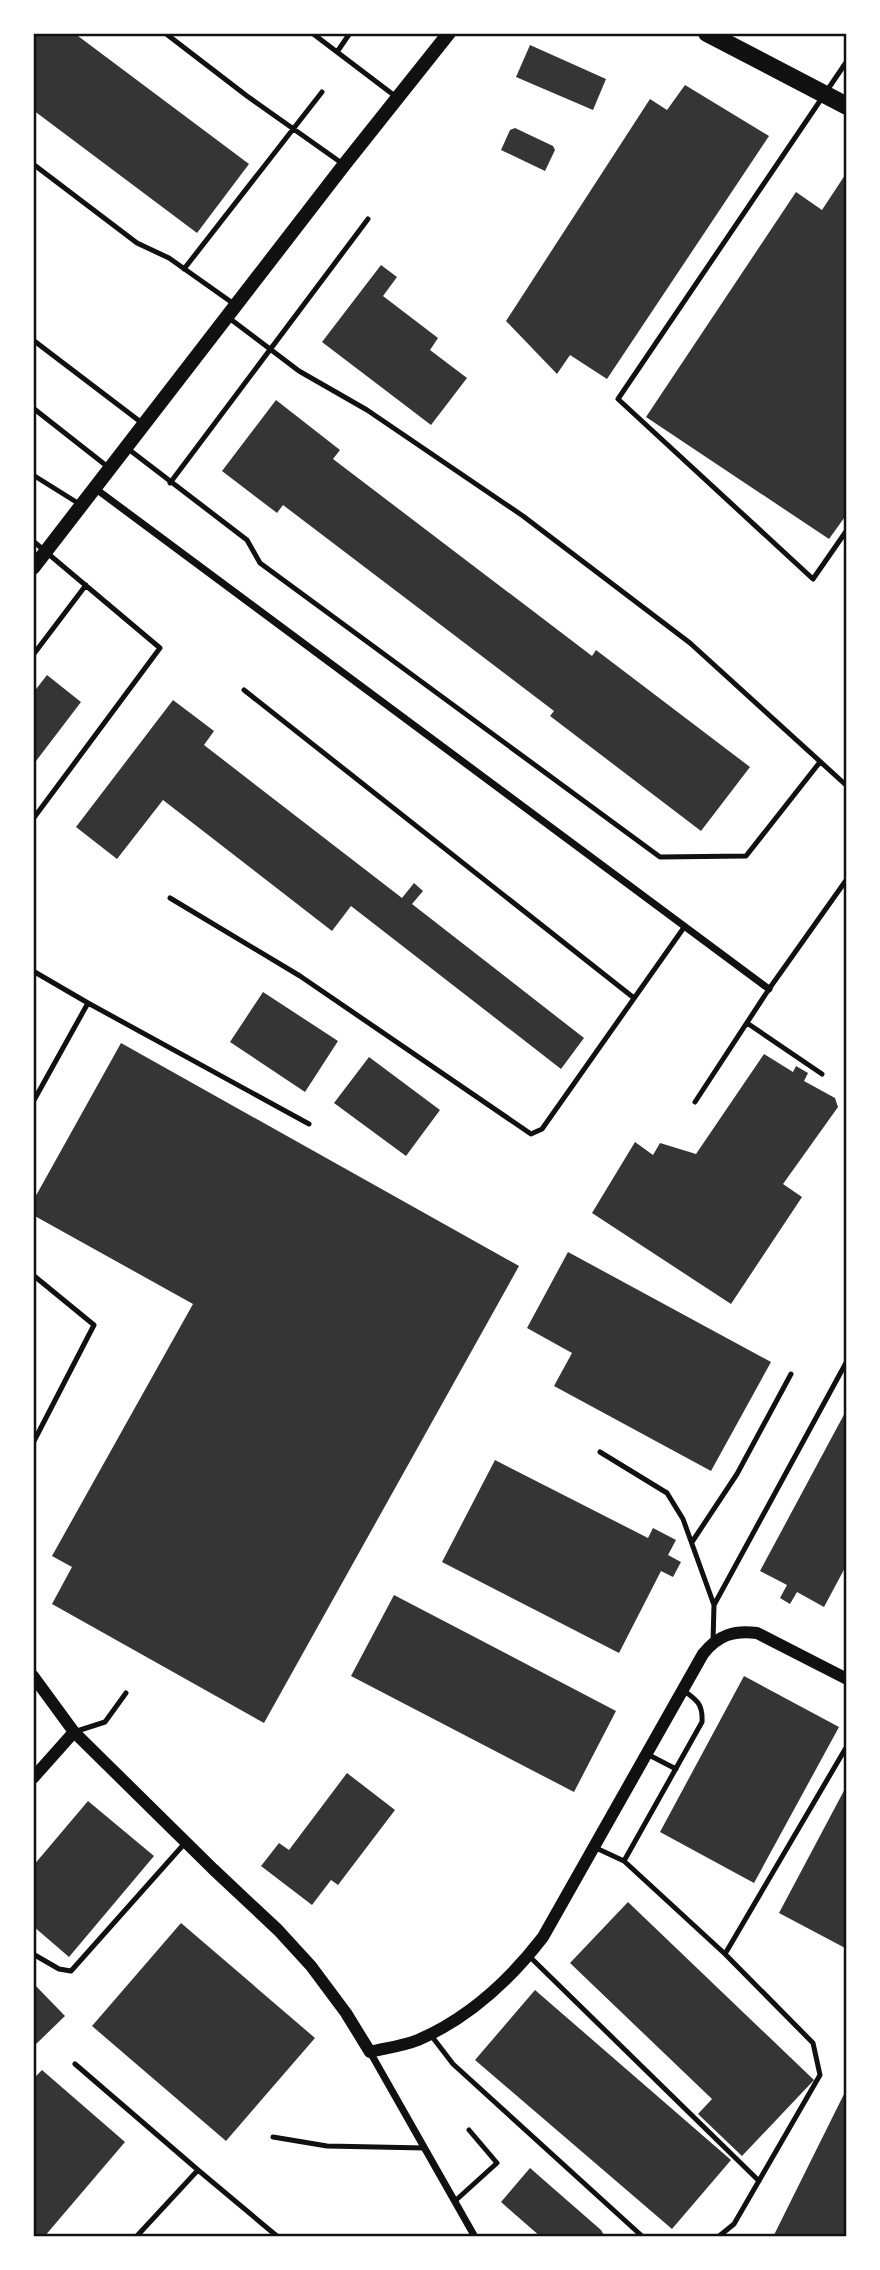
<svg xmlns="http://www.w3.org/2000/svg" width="880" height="2270" viewBox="0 0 880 2270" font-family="'Exo 2',sans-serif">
	<rect width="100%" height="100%" fill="#fff"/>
	<path fill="#353535" d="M33,33H74L249,164L197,233L33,110Z
		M530,45L606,79L593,110L516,77Z
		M685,85L769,136L607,379L570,355L557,374L506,321L650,99L667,110Z
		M515,128L553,146L555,150L545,171L501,150L510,130Z
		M847,172V514L829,539L646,417L796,192L822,210Z
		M381,265L397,277L383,296L438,338L430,350L467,378L431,425L322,342Z
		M276,400L340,450L333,459L592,656L596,650L750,767L701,831L550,716L554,711L283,505L277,513L222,471Z
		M47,675L81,702L33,765V693Z
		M173,700L214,731L204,745L402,898L414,883L423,891L412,904L584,1038L561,1069L351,906L332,931L163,800L117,859L76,827Z
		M263,992L338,1041L305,1092L230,1042Z
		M121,1043L519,1266L264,1723L52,1604L72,1567L52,1556L193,1304L33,1215V1201Z
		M764,1054L793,1072L796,1066L808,1073L804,1081L835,1098L838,1107L783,1184L802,1197L731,1304L592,1213L635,1142L653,1155L660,1143L696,1154Z
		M369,1057L440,1110L406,1156L334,1103Z
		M568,1252L771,1362L711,1471L554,1386L572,1353L527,1328Z
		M847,1409V1564L824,1607L797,1592L790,1604L780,1598L787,1585L760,1571Z
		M495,1460L648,1538L653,1528L676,1540L668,1555L681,1562L673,1577L661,1571L619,1653L442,1562Z
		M394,1595L616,1711L574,1792L351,1676Z
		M744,1676L839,1727L754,1883L660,1832Z
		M347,1773L395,1810L338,1885L331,1880L312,1905L261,1866L279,1843L289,1850Z
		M847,1785V1949L779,1913Z
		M88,1801L154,1856L69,1957L33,1926V1866Z
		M628,1902L814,2080L742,2156L698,2114L712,2099L570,1963Z
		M181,1923L315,2038L226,2141L92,2026Z
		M33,1983L65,2016L33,2047Z
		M535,1990L731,2160L672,2229L475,2060Z
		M42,2070L125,2142L44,2237H33V2079Z
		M847,2088V2237H773Z
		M530,2168L601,2230L605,2237H541L501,2202Z"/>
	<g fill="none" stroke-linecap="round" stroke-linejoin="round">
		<path stroke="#111" stroke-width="5" d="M165,33L247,96L343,164
			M312,33L395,96
			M337,52L350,33
			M847,61L618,399L813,579L847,530
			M33,164L137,243L169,258L234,304
			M184,269L322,92
			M229,318L299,371L367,410L523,516L690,643L847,786
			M33,340L142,423
			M33,408L108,467
			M127,448L247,540L260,563L660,857L746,856L820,762
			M33,475L81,505
			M170,483L368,219
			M33,541L160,648L33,819
			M33,655L86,585
			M244,690L634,998
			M170,898L300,976L531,1134L542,1129L685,926
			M33,971L88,1003L33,1102
			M88,1003L309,1124
			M747,1023L822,1074
			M695,1102L769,989L847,879
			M33,1275L94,1325L33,1443
			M600,1452L667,1493L683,1519L714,1605
			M692,1542L737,1474L791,1374
			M713,1642L714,1605L847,1361
			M77,1731L105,1722L126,1693
			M647,1754L676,1769
			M596,1848L624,1861L725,1954
			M624,1861L702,1722C703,1704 697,1700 683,1690
			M33,1954L59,1969L71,1971L185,1843
			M529,1956L759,2181
			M430,2034L453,2064L643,2237
			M75,2064L198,2170L136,2237
			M273,2137L327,2146L425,2148
			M198,2170L278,2237
			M455,2201L497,2163L469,2130
			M718,2237L734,2224L820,2075L813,2043L725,1954L847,1746"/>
		<path stroke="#111" stroke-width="7" d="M96,489L769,989
			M370,2052L475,2237"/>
		<path stroke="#111" stroke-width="12" d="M33,1676L74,1732L213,1869L278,1930L311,1966L346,2013L370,2052C386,2048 403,2046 418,2040C469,2018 509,1981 543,1937L703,1654C718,1635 734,1630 757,1633L847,1679
			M33,1778L74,1732"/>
		<path stroke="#111" stroke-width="14" d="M33,568L344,165L449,33"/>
		<path stroke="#111" stroke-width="18" d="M707,33L847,106"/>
	</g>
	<rect width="880" height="2270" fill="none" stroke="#ffffff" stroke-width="70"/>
	<rect x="35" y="35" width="810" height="2200" fill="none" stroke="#111" stroke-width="2.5"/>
</svg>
